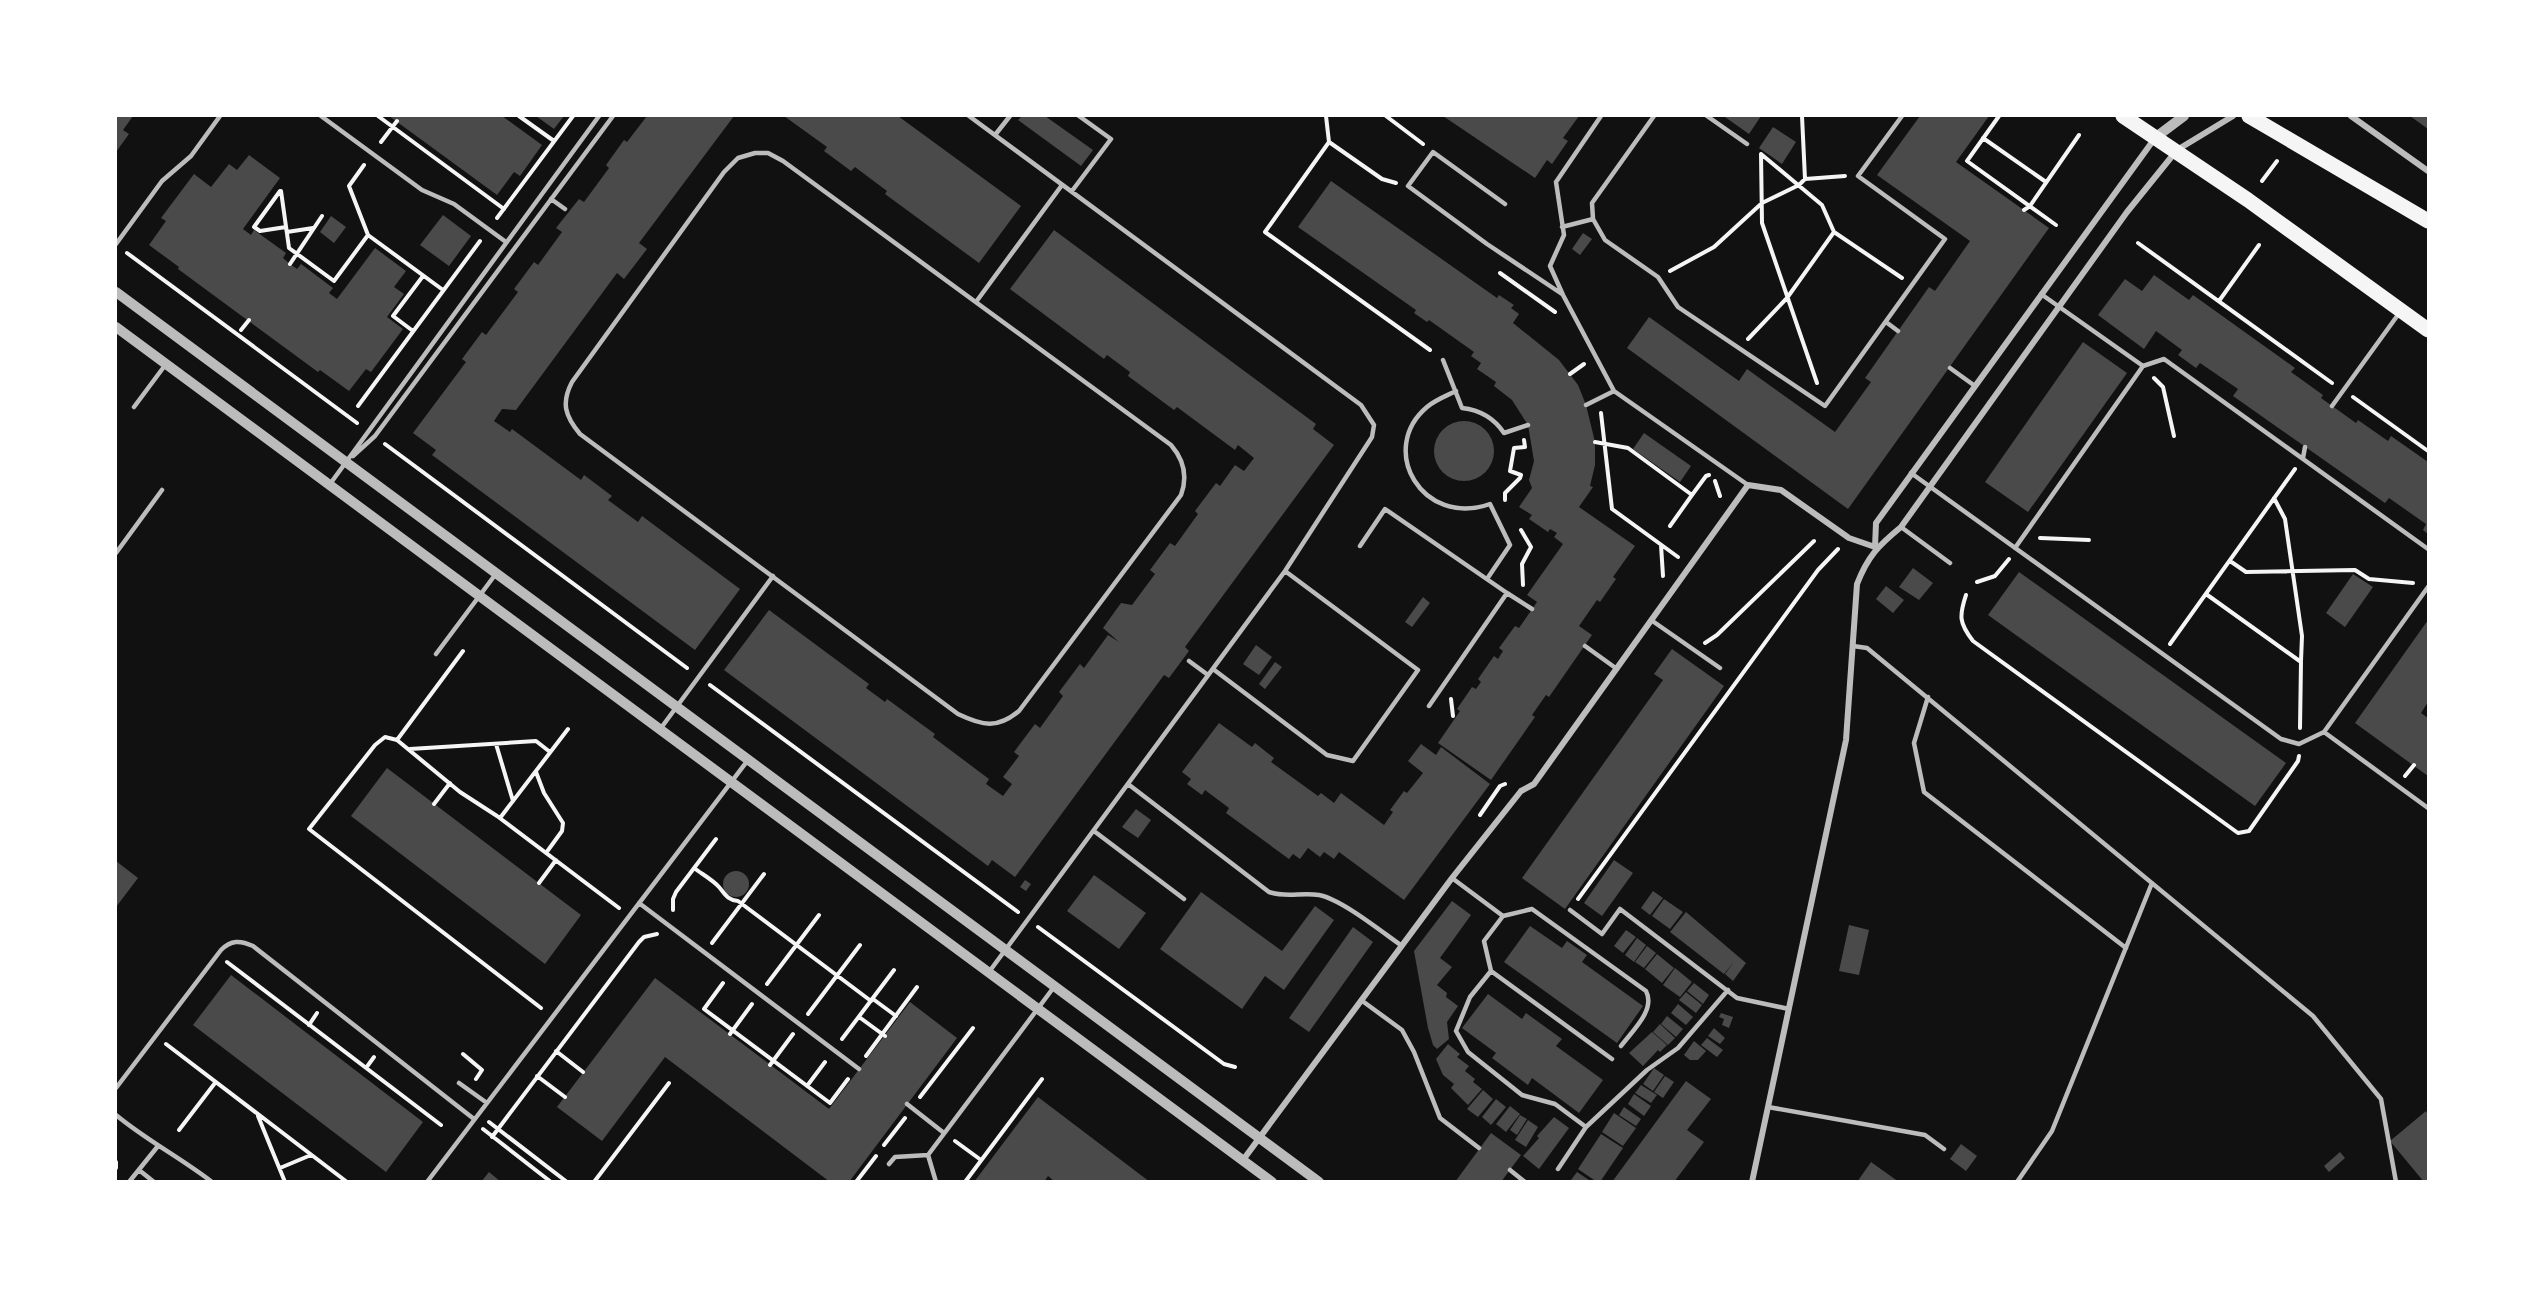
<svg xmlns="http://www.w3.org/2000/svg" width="2544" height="1297" viewBox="0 0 2544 1297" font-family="Roboto,sans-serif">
	<rect width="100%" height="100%" fill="#111"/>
	<path fill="#4a4a4a" d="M116,116H133L123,130L129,134L116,152Z
		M389,116H502L542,145L520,176L514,172L497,195Z
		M536,116H564L554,129Z
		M647,116H734L639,243L647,249L624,279L617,273L516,410L502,409L494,421L510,432L512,429L581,480L584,475L612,496L608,500L638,522L642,516L740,589L695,650L432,455L436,450L413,433L466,362L462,359L482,332L486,335L518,292L514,289L534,262L538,265L562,232L556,228L579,199L584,202L609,168L606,165L624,140L627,142Z
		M784,116H898L1021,206L979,263L885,194L887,191L855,167L851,171L824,151L827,147Z
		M1022,116H1045L1093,150L1081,166L1018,120Z
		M1443,116H1579L1563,138L1568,141L1552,164L1547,160L1535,178Z
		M1726,116H1761L1749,134L1725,117Z
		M1920,116H1989L1956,162L2049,228L1848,509L1627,348L1649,317L1739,381L1747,369L1835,432L1871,382L1865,378L1929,287L1935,291L1970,241L1877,175Z
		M2410,116H2428V129Z
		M1773,127L1796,142L1782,164L1759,148Z
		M249,155L280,178L243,229L251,235L254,230L286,253L283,258L290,264L297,269L301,264L333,288L329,293L337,299L375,248L406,271L394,287L404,294L387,317L403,329L371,372L366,369L349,391L320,370L318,372L178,269L179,267L149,245L166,221L161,218L194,174L211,187L229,164L237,170Z
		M1331,181L1497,298L1499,295L1514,305L1511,308L1519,314L1513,323L1559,360L1578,385L1586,405L1595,442V465L1590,486L1593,487L1579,507L1635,546L1613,577L1616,579L1600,602L1597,600L1579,626L1592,635L1549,697L1546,695L1532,715L1535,717L1491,780L1438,743L1460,711L1457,709L1472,687L1476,689L1481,682L1478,679L1494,656L1498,659L1503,651L1499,648L1515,626L1519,628L1537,602L1527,595L1563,544L1554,537L1557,533L1550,529L1548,532L1529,519L1532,515L1519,507L1532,488L1529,480L1534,461L1528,425L1512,400L1494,386L1496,382L1477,369L1481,363L1471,356L1474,352L1429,320L1427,322L1414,313L1416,310L1298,227Z
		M443,215L471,236L449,266L420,245Z
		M331,216L346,227L334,243L320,232Z
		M1054,230L1316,424L1313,429L1334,445L1185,647L1189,651L1169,678L1164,675L1015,877L992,860L988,866L724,670L769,610L869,684L866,688L885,702L887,699L935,734L933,737L989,779L986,784L1003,796L1012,784L1003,777L1019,756L1014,752L1035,724L1040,728L1063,696L1059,692L1080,664L1084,668L1108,635L1119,642L1103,628L1121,603L1132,605L1155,574L1150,570L1170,543L1175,546L1198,514L1195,511L1216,483L1220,486L1235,465L1244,471L1254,458L1238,445L1235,450L1177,407L1174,410L1128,376L1130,372L1107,355L1104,359L1010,289Z
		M1583,233L1592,239L1580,255L1572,249Z
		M2154,275L2189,300L2193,295L2295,368L2291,372L2323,395L2321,398L2356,423L2358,420L2388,441L2391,436L2428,462V534L2423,530L2426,524L2389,498L2385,503L2233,396L2238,389L2200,363L2196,368L2178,355L2182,350L2156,331L2144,349L2098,315L2125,279L2142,291Z
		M2083,342L2127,373L2028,512L1985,482Z
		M1434 451a30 30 0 1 1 60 0a30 30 0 1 1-60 0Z
		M1644,433L1691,466L1680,482L1633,449Z
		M1913,568L1933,583L1919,600L1899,587Z
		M2019,572L2286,763L2255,806L1988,615Z
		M2353,574L2373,587L2345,627L2326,613Z
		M1886,586L1904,600L1893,613L1876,599Z
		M1423,597L1430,603L1412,627L1405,622Z
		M2428,620V702L2421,713L2428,718V776L2355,723Z
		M1256,645L1272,657L1259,675L1243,664Z
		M1672,649L1724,686L1565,909L1522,878L1663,680L1654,674Z
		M1275,662L1282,667L1265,689L1259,684Z
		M1219,723L1252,747L1255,743L1274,758L1271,762L1318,796L1321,793L1334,803L1341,793L1384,825L1393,812L1390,810L1404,791L1407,793L1423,773L1408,761L1421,744L1436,755L1441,747L1490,784L1404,900L1339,852L1334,859L1324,852L1320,857L1308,848L1300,859L1293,854L1289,859L1226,813L1229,808L1205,790L1202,795L1187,784L1191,779L1182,772Z
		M387,768L581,915L545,964L351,816Z
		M1136,809L1151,820L1138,838L1122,827Z
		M1614,860L1633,873L1602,916L1584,903Z
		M116,861L138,878L116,907Z
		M723 884a13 13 0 1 1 26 0a13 13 0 1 1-26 0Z
		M1094,875L1146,913L1119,949L1067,911Z
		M1025,880L1031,884L1026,891L1020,887Z
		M1653,891L1663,898L1650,915L1641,908Z
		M1201,892L1282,951L1315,906L1334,920L1284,990L1265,976L1242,1009L1160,949Z
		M1664,899L1683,912L1670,929L1652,916Z
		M1452,901L1471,915L1440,958L1452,967L1437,985L1447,993L1446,997L1458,1006L1447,1022L1449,1039L1437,1049L1433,1045L1428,1028L1414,951Z
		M1686,912L1746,963L1733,981L1725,974L1734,962L1724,974L1670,932Z
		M1849,925L1869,930L1859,975L1839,971Z
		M1530,926L1562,948L1567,941L1587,955L1582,962L1643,1006L1617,1043L1504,962Z
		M1353,927L1373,942L1309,1032L1289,1018Z
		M1626,930L1636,937L1623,953L1614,946Z
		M1637,938L1646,945L1634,962L1625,955Z
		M1647,946L1656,953L1644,968L1635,962Z
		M1657,954L1674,968L1662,983L1645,969Z
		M1675,968L1692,982L1680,997L1663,985Z
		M231,975L423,1122L386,1172L193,1025Z
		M655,978L829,1109L910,1002L957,1038L849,1182H830L665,1057L602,1141L557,1107Z
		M1694,983L1709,995L1703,1004L1687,991Z
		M1686,992L1702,1005L1696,1013L1679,1000Z
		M1488,994L1522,1019L1526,1013L1562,1039L1556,1046L1603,1080L1579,1113L1532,1078L1528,1085L1492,1058L1496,1053L1462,1028Z
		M1678,1004L1693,1017L1686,1025L1671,1013Z
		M1721,1013L1733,1017L1729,1028L1722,1025L1724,1019L1719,1017Z
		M1667,1016L1683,1029L1676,1037L1661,1024Z
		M1660,1024L1675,1038L1668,1045L1653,1032Z
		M1714,1028L1725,1038L1720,1044L1708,1036Z
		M1652,1032L1667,1045L1660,1052L1658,1050L1643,1066L1629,1053Z
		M1707,1038L1723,1050L1717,1057L1701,1045Z
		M1694,1041L1706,1051L1698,1060H1690L1684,1055Z
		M1448,1044L1460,1054L1457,1057L1469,1066L1465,1071L1475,1079L1473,1082L1482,1089L1468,1105L1451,1088L1454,1084L1443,1075L1436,1059Z
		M1654,1068L1664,1075L1653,1091L1643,1084Z
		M1665,1076L1674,1082L1663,1098L1654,1092Z
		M1686,1081L1711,1099L1687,1130L1704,1142L1674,1182H1612Z
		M1641,1085L1657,1095L1651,1103L1635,1093Z
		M1483,1090L1493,1099L1478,1117L1467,1109Z
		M1634,1094L1651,1106L1644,1116L1628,1104Z
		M1038,1097L1150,1182H1055L1048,1176L1044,1182H974Z
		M1496,1099L1506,1107L1491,1125L1482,1117Z
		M1510,1106L1520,1114L1506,1132L1496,1124Z
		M1624,1107L1641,1119L1636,1126L1619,1115Z
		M2426,1111L2428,1115V1182H2424L2390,1141Z
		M1614,1113L1636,1128L1623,1146L1602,1132Z
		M1520,1115L1527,1119L1517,1135L1510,1130Z
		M1554,1117L1569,1128L1539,1169L1523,1156L1539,1138L1537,1136Z
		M1528,1120L1538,1127L1526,1147L1515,1140Z
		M1491,1133L1521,1155L1501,1182H1455Z
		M1601,1134L1623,1148L1600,1182H1597L1578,1169Z
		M1961,1144L1977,1156L1966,1171L1950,1159Z
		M2340,1152L2345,1158L2329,1172L2324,1166Z
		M1871,1162L1899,1182H1857Z
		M489,1172L501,1182H481Z
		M1577,1172L1592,1182H1573L1571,1180Z"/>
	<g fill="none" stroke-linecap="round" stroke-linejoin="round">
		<path stroke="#f5f5f5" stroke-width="4" d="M378,116L504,209
			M519,116L554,141
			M1326,116L1329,142
			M1386,116L1423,144
			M1999,116L1967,161L2056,225
			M1983,138L2046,182
			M381,142L397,121
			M1761,154L1762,223L1817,383
			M1761,154L1822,205L1834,232L1902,278
			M364,165L349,186L368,235L443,290
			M1805,179L1845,176
			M2262,181L2277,161
			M1396,183L1382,179L1329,142L1265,232L1430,350
			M280,191L254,227L260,231L286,227
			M281,191L289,248L334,281L368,235
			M2024,210L2030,206L2079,135
			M497,218L573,116
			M287,232L313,228
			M2138,243L2332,383
			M127,253L357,423
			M290,264L322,216
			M1670,271L1714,247L1762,203L1799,185L1805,179L1802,116
			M1500,273L1555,312
			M2219,301L2259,245
			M241,330L249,320
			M413,331L393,316L423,276
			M1748,339L1787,298L1834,232
			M1570,374L1584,364
			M2154,378L2163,387L2174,436
			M2353,397L2428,451
			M358,406L480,241
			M1601,413L1612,509L1678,557
			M1595,442L1628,448L1692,495L1670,526
			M385,444L687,668
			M1715,481L1720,496
			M1692,495L1706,476L1709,475
			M2274,498L2285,519L2302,636L2301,661
			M1505,500V493L1520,478L1521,475L1510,471L1514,448L1525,447L1524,440
			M1521,530L1531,547L1522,564L1523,585
			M2040,538L2089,540
			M1661,545L1663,576
			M2230,561L2246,572L2355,570L2369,579L2413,583
			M1977,582L1995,576L2009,559
			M2206,594L2301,662L2300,728
			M1966,595C1959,616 1959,623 1973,641L2238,833L2249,831L2298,761L2299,756
			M1705,643L1717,635L1814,541
			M2170,644L2295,469
			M710,685L1018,912
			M1451,699L1453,716
			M397,740L463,651
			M496,744L513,801
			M410,749L536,741L550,752
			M536,772L544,793L563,823L562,831L546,853
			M2405,776L2414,765
			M434,804L450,783
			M1480,815L1500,786L1505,784
			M500,818L568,729
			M694,868C702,874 713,880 719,887C725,894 727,900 738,901L871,1001
			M539,883L556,860
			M1578,899L1818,570L1838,549
			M673,910V899L676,892L716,839
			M1038,927L1224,1064L1235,1067
			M712,943L764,874
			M227,962L441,1125
			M723,983L704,1009L830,1103L848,1079
			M767,984L819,915
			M873,999L896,1016
			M541,1008L309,829L375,745L385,737L397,740L460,792L497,816L619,908
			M808,1014L860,945
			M859,1017L885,1036
			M309,1025L317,1013
			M730,1034L752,1004
			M842,1039L894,970
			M166,1044L347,1182
			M556,1051L583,1072
			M463,1054L482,1070L476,1079
			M866,1056L917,987
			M770,1065L793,1034
			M366,1068L374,1057
			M537,1076L565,1097
			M807,1086L825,1062
			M920,1097L973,1028
			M258,1116L285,1182
			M489,1122L567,1182
			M483,1129L551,1182
			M179,1130L215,1083
			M492,1137L639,942L644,937L657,934
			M955,1141L981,1160
			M884,1145L905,1118
			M116,1162V1168
			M280,1168L311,1155
			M594,1182L669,1083
			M856,1182L876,1156
			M965,1182L1042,1079"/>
		<path stroke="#bcbcbc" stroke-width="4.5" d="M321,116L422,190L454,204L506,242
			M969,116L1361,405L1374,425L1372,437L1285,571L989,972
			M1601,116L1556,182L1564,235L1550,266L1563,295L1614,391L1748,485
			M1654,116L1592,203L1593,219L1605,240L1658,277L1678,307L1825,406L1945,239L1858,176L1902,116
			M1707,116L1747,144
			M995,135L1010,116
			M755,153H768L783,161L1171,445C1184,460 1188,476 1181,495L1019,711C997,729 983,726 958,714L580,434C565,416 561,403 572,382L724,172L738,158Z
			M1072,191L1111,139L1079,116
			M551,199L565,209
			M1505,204L1433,152L1408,186L1487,244L1562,294
			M1562,227L1593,219
			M116,244L162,181L191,156L220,116
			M2041,294L2143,366
			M976,302L1062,185
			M1886,322L1898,331
			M1443,360L1462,408C1480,410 1494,418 1504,433L1528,425
			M1950,368L1975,386
			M1456,391C1446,396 1435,400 1427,407C1377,449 1422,528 1490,504L1510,545L1487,579
			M1586,405L1614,391
			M2332,406L2400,312
			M134,407L166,364
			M353,456L375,436L613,116
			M2303,458L2305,447
			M1911,473L2281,739L2299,744L2324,732L2428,587
			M330,484L599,116
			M1901,527L1950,563
			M1360,546L1385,509L1507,593L1429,706
			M2015,548L2143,366L2164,359L2428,549
			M116,553L162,490
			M1507,593L1532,609
			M1651,620L1720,668
			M1585,646L1617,669
			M1853,646L1867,648L2313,1016L2381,1099L2396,1182
			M436,654L495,575
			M1189,661L1208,675
			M1213,669L1327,755L1353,761L1418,670L1285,571
			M1928,697L1914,743L1924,792L2126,948
			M661,728L773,576
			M2324,732L2428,808
			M1128,784L1269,892C1287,898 1301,892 1319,895C1341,899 1382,932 1402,946
			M1094,831L1184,899
			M1452,878L1503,916L1484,941L1491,971L1470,997L1456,1031L1468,1052L1522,1095L1555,1104L1586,1127
			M639,903L859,1069
			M1570,910L1602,934L1620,909L1737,998L1789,1009
			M1503,916L1532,909L1646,991C1656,1010 1632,1031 1621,1046
			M1491,971L1612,1059
			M1361,1000L1402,1030L1414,1052L1440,1118L1479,1148
			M459,1083L487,1103
			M116,1088L221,950C231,940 240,940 253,946L474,1119
			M907,1104L944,1133
			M1768,1107L1925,1135L1944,1149
			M116,1115C146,1140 181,1158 212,1182
			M928,1155L1054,987
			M889,1164L895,1157L928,1155L936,1182
			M1558,1169L1586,1127L1647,1070L1678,1048L1728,990
			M139,1170L154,1182
			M1510,1170L1525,1182
			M129,1182L158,1146
			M427,1182L748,760
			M2017,1182L2052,1131L2152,883"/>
		<path stroke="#bcbcbc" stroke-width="6" d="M2351,116L2428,171
			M1875,547L1876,523L2155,138
			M1243,1160L1452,878L1521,791L1534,784L1748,485L1781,490L1849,538L1875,547
			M1752,1182L1846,740L1857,584C1868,556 1878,546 1901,527L2127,212L2177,150L2233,116"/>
		<path stroke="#bcbcbc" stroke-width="10" d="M2156,137L2184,116
			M116,292L1319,1182
			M116,327L1272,1182"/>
		<path stroke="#f5f5f5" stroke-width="15" d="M2123,116L2248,200L2428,330
			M2249,116L2428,221"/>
	</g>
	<rect width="2544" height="1297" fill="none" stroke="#ffffff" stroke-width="234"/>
</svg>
